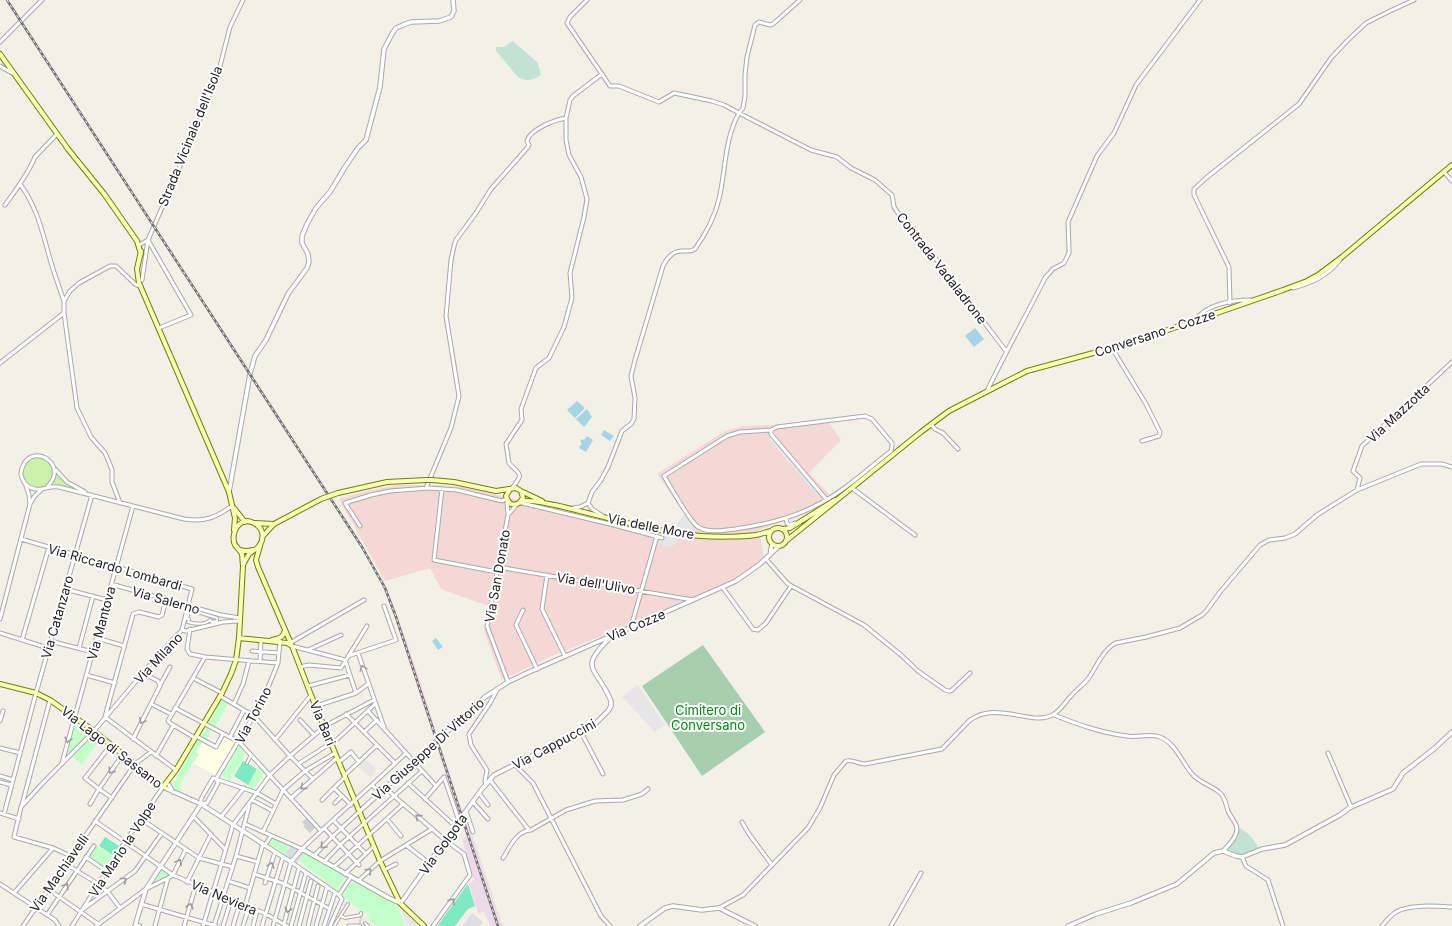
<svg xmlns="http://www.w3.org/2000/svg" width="1452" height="926" viewBox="0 0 1452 926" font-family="Inter,sans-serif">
	<rect width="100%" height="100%" fill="#f3f0e8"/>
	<path fill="#e0dfdf" d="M472,913L483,922L480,926H462Z"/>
	<path fill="#f4d8d6" d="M829,423L841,440L809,473L828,493L830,500L809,512L759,530L764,557L756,564L736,578L684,603L552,656L502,680L484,631L488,606L441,589L430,568L385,581L339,499L366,491L399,485H436L463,487L655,532L673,529L685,514L657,474L725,431L743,426Z"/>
	<path fill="#edd9e8" d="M383,579L394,606L415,666L462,812L464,818L466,816L469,825L501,922H503L504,926H491L484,912L478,913L469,884L474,880L462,839L466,837L462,821L458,812L396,620L380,580Z"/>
	<path fill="#feffe5" d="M224,736L236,743L216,776L193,763L199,754L196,752L203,741L216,749Z"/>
	<path fill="#d0d0d0" d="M307,818L316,827L310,833L303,826L305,825L302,822Z"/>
	<path fill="#cbf1aa" d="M23 473a15 15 0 1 1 30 0a15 15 0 1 1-30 0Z
		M57,475L72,488L53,484Z"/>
	<path fill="#c3e2d5" d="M513,41L538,63L541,75C534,80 526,82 518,77L496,51V47H504Z
		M1238,827C1248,832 1254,839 1259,849C1246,854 1241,856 1227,851Z"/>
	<path fill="#a7ceae" d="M703,645L765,732L702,776L642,686Z"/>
	<path fill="#c3ffc9" d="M222,699L229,703L215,727L209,723Z
		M76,721L90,732L67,755Z
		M207,726L212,729L207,739L201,736Z
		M94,735L100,739L82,765L72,757Z
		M198,739L203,741L196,752L199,754L180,784L181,789L184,794L175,790L173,784Z
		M239,746L245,755L230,780L222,775Z
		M259,767L264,773L254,789L246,787Z
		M273,838L291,846L285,854L269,844Z
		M96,846L113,855L105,869L88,857Z
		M305,853L346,877L337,890L299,861Z
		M161,868L169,874L167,877L154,882L152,881Z
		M353,882L360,884L395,904L398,907L405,926H377L367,919L369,917L368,913L361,911L343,897L347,887Z"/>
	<path fill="#7fe9c3" d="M243,761L257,769L248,785L234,776Z
		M105,837L119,846L113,855L99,846Z
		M468,884L475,906L468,909L455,926H440L438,925Z"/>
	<path fill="#e6e6e6" d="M771,437L820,494L818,496L769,439Z
		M685,515L694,527L691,531L674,529Z
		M661,533L675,536L678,540L672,547L658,544Z
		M638,685L665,725L655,732L622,697Z
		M365,759L376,769L371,778L358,766Z
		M404,912L418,926H408L402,913Z"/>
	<path fill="#dcdce9" d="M291,846L305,853L297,863L285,854Z"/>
	<path fill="#a5d4e4" d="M975,328L984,339L974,347L965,336Z
		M577,401L585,408L575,418L567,410Z
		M587,409L592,417L584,427L576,419Z
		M604,430L614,436L610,441L601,435Z
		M587,436L593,440L586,452L579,448L582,443L580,442L582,439L584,440Z
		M436,638L443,647L438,650L432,641Z"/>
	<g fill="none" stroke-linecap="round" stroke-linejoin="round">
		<path stroke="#c9c7c0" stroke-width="2" stroke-dasharray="2 1" stroke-linecap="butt" d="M359,925L361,917"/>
		<g stroke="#a9a9a9" stroke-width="4">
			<path id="pedestrian" d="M191,610L217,618V621L212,622L210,620C204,626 195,624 188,622L189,619H187L189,611Z
				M247,763L251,755
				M341,916L345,918L361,915V913
				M365,923L368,926
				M334,926L348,904"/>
		</g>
		<g stroke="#a9a9a9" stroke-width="5">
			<path id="minor" d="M587,0L570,17L567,23L610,86H619L659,102L674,93L712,101L724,105L739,113L743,108L745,96V75L747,57L755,25L759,22L770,25L773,24L800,0
				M0,42L42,0
				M0,66L12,73
				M1444,172L1452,181
				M20,184C38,209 42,231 50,259C54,273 59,287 64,301
				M5,205C16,190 28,174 35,157L57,134
				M148,240L191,315L159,328
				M139,245L148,240L199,122L219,70L230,27L243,0
				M142,280L148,240
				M1293,288C1312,283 1327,276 1340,260
				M1230,303L1229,267L1194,195V189L1206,178L1299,104L1331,58L1347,41L1366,23L1390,11L1414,0
				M64,313L77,408L91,437L105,453L109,462L112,470V482L120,503
				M1195,321C1205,304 1233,300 1251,300
				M1112,348L1146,404L1160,432L1159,436L1142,441
				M0,363L64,313V301L70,291L79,283L110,266H116L135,284L141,287
				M987,391C1005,353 1026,316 1045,278L1053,269L1064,263L1069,253V249L1068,222L1097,156L1114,133L1136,85L1200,0
				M865,416L872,419L892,443V446L891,451C868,469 842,493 817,505C791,519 764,525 735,529C724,530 707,534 697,526C689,520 670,486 664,476L727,436L740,432L771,430L777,427Z
				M931,424L935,429L943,433L958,449
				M771,430V434L826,499
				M55,469L67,482L85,492
				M26,486L29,495L30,504L34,497L42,489
				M47,487C70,465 33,442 23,466C21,470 20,474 22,478C24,484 29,488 35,489C43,491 49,485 59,487L184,519C205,522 215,518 232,506
				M426,488L451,428L459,396L446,316L451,260L454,246L456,240L476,213L491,189L528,147L529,145L527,141C530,129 555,120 566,118
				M512,488C525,472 519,475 509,463L506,444L522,420L521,409L536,368L549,358L564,327L572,298L570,273L584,217L587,199L581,177L569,155L566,140V118L570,100L573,96L602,74
				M852,488L915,535
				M442,489L434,560L497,572
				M1357,490L1360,478L1353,471L1362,446L1452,362
				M507,501L508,515L487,626L508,682
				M522,503L614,525L662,538
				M588,503L592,492L601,480L608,467L622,431L631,424L634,419L635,398L631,376L635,360L663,266C667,258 673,250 683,251C688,251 691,252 695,249C705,235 715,216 719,199C726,170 724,140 739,113L811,150L837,157L851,168L875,180L892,195L894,207L914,237L926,246L1006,351
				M573,508L580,507L588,503L592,509L603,516
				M508,515L517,504
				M786,518L787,523L789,525L795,523
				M360,526L345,503L371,495L390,491L429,488L457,490L502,501L506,499
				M21,539L192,589L182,630
				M766,559L788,584L864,625L901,655L918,671L945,690L948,691H951L970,673
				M498,567L693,600
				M547,575L542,609L565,656
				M111,584L221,615L240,618
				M723,588L753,629L758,630L766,623L791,586
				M65,589L107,600
				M166,600L162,615L159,617L139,612L133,614L105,717L176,770
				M523,610L516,625L537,669
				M0,619L30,504
				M631,627L657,536
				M190,629L187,649L190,654L205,657L278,663
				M0,633L48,648
				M97,638L124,646
				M22,640L49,547
				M50,641L93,652
				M290,643L364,600
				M292,646L345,660
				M79,648L93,596
				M308,650L341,635
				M252,651L279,653
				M358,653L384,727
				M348,656L396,640L384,606
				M345,660L356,693
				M260,661L261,640
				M300,667L309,665L341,668L367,626
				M86,675L115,683
				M193,678L222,693
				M160,685L170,667
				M308,686L350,675
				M220,696L254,716L290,756L313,779
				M151,704L171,714
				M234,704L243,684L249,661
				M316,706L356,693L368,684
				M175,708L239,742L321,831
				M368,711L436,786
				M346,714L395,763
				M1054,715C1077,724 1101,733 1127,736C1138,738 1149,733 1160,737C1177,744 1182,764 1194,776C1201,783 1212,786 1219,792C1225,796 1226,805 1228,811C1230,816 1234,820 1236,825C1240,834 1229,845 1223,851
				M300,720L314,735
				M0,721L3,711
				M364,732L377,720
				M581,732L603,774
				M196,736L216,747L223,734
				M230,737L244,710
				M195,738L170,723L168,721L205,657
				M133,739L160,686L158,681L143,673
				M275,740L311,695
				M332,744L375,704
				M111,745L85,778L99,789L123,754
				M0,748L20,753
				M1328,753L1351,807
				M156,756L173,726
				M339,762L351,752L359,762
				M62,763L133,506
				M298,764L331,743
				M515,765L533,783L601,916L610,926
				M0,776L13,780
				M444,777L459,821
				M213,778L216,779L218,783L207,803L201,804V799Z
				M216,779L263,700L278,663L280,641
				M216,779L257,793L276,804
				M490,780L529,830
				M0,782L11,785
				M408,783L455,826
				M372,785L380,793
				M486,785L485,781L487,770L471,745L469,734L490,703L497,690
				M334,788L351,805
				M386,788L394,796L445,840L464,854L470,875L433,926
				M479,793L488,805
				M291,798L337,758
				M425,799L444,777
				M252,800L273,811
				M322,800L344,778L346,774L377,745
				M473,802L488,819
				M335,803L342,796
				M90,804L99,789L112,798
				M22,805L50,700
				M466,811L473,832
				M0,813L19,819
				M4,814L36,693L92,495
				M193,816L225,849
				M221,817L244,788
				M141,819L199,858L233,867
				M387,819L401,836
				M333,820L366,854
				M95,821L173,875L266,914L287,926
				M742,822L749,834L772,865
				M245,824L302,849C336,816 372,786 406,753
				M233,825L270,775L290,756L325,726L374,700
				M324,828L359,865
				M263,832L283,790L305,771L335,753
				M265,845L271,836
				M406,845L429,863
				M71,856L53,848L14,837L21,807L40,786L94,731L159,654L182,630L186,631L223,622L238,621L240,618
				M236,856L258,862
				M314,856L332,837L360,811
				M86,857L106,871
				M1242,857L1246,866L1268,880L1283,926
				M503,858C510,847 516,831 531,830L566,810L595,801L623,800L642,794L648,789
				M324,862L340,845L422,771
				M66,864L98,884L108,892L120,908
				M334,867L403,804
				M384,870L396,864
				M254,874L285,884L330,909
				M345,874L374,846
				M173,875L186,849
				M228,881L250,888
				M358,881L380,861L432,829
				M187,882L211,834
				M265,883L275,852
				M0,884L55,920L59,926
				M48,889L98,924
				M14,893L53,848
				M339,895L351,877
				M141,904L216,926
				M245,906L263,844
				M719,908L743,895L808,828L820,808L834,775L846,761C852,759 858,764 865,764L942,749L969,721C996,699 1033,728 1054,714C1061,710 1065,702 1071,696C1076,690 1083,685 1088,679C1096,668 1103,649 1116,643L1146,637L1180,628L1202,615L1207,610L1220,592L1260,545L1269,540L1285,538L1295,534L1317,515L1357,490L1421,464H1442L1452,467
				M82,910L135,871L162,833
				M47,915L94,846
				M284,924L299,868
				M136,925L140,926
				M23,926L135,764L151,752
				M72,926L125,842L163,787
				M96,926L146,889L168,878L173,875
				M155,926L168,878
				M184,926L196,885
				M203,926L233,825
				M214,926L236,856L249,806
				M223,926L231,900
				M233,926L240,903
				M243,926L249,907
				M253,926L257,911
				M262,926L283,857
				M273,926L291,862L339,895L342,899L330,926
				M291,926L306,873
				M299,926L311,881
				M308,926L318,886
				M316,926L327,887
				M324,926L335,893
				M349,926H360
				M891,926L921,873
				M1382,926C1386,921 1390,916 1396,912C1409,904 1436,906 1452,907"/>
		</g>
		<g stroke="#a9a9a9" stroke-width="5.5">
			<path id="tertiary" d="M229,492L250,374L255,356L266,340L288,294L307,268L309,262L308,254L302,243V236L307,224L316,208L330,192L345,167L358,148L366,140L380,87L384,49L392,34L396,28L403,25L411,22L439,21L451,17L454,11L453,0
				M770,555L772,544
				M169,785L173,792
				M163,787L201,804L291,862L302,849L389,898L400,903L403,900L455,826L482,789L494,775L595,724L608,711L611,706V701C597,666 576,670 612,636
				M360,811L485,697L508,682L527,673L736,581L760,564L778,547
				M135,926L146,889L201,804
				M640,926L665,908L673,906L702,910L719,908L755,926
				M1068,926L1096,914L1131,903L1177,884L1214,853L1223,851L1236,856L1242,857L1262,849L1285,845L1340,815L1349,808L1393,789L1403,773L1435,748L1452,732"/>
		</g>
		<g stroke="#708200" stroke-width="6">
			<path id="secondary" d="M0,54L68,149L105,195L137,241L141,254
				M141,251L137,269L139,283L229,492L235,518L234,530
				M432,480L454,482L496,491L509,489
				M523,492L542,501
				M338,493L387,482L426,480
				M519,503L523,498L521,491L516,488L510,489L506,496C507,499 508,502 511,504C516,506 520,502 525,501C533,500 548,504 555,505C603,516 652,532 701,536C716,537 742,537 756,535C761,534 766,532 771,531
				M234,508L245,522
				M255,523L274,524
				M769 537a9 9 0 1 1 18 0a9 9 0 1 1-18 0Z
				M782,529L790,528L835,500
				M263,536L274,524L321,499
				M786,541L921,432L949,411L1027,371L1112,348L1162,332L1283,290L1307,281L1318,275L1342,257L1452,165
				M260,546L256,560L258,567L292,646L311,695L380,861L400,903L424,926
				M243,565C245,561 247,557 249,554C252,551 256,550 259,546C264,540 264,530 257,525C233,507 221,559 253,550
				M239,638L287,643L292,646
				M272,640C280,638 283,638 285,630
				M0,684L36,693L50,700L94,731L163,787
				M163,787L176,770L222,693L231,674L236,660L239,638L243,566L242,554L237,547"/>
		</g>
		<use href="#pedestrian" stroke="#fff" stroke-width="2"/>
		<use href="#minor" stroke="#fff" stroke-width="3"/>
		<use href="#tertiary" stroke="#fff" stroke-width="3.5"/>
		<use href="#secondary" stroke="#f9ffba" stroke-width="4"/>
		<g stroke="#707070" stroke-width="2.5">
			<path id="rail" d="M7,0L362,547L385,588L396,617L498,926"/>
		</g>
		<use href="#rail" stroke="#fff" stroke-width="1" stroke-dasharray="3" stroke-linecap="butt"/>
		<g stroke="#708200" stroke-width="6" stroke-linecap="butt">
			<path id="secondary-bridge" d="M426,480H432
				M321,499L338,493"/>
		</g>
		<use href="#secondary-bridge" stroke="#f9ffba" stroke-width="4"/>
	</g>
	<defs><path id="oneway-chevron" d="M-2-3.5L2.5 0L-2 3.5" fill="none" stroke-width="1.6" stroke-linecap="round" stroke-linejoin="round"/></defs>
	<g stroke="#9c9c9c">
		<use href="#oneway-chevron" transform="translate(363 668) rotate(-108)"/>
		<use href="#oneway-chevron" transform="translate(142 721) rotate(118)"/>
		<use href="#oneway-chevron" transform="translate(68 740) rotate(105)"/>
		<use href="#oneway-chevron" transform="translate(111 771) rotate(125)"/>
		<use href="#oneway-chevron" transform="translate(303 787) rotate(139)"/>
		<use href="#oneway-chevron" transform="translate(418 817) rotate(-139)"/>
		<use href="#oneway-chevron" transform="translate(323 846) rotate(133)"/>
		<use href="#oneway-chevron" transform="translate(179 862) rotate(-61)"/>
		<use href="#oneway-chevron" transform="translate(271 865) rotate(-73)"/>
		<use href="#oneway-chevron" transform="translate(369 871) rotate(-43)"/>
		<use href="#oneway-chevron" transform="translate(124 880) rotate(-38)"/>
		<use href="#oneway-chevron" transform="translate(66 886) rotate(-56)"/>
		<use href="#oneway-chevron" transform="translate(452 901) rotate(-54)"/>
		<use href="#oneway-chevron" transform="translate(190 906) rotate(-74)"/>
		<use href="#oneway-chevron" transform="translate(288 910) rotate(105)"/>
	</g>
	<g text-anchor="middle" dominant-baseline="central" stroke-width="4" stroke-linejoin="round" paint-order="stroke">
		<g font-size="13" fill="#222" stroke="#fff">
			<text transform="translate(190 136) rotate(-68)">Strada Vicinale dell'Isola</text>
			<text transform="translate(942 268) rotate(52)">Contrada Vadaladrone</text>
			<text transform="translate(1155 333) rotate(-18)">Conversano - Cozze</text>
			<text transform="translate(1398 413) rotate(-43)">Via Mazzotta</text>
			<text transform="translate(651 526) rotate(11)">Via delle More</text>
			<text transform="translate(115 567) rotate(16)">Via Riccardo Lombardi</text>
			<text transform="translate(497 576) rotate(-80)">Via San Donato</text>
			<text transform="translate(596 583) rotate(9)">Via dell'Ulivo</text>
			<text transform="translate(166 600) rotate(16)">Via Salerno</text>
			<text transform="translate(57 617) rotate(-74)">Via Catanzaro</text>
			<text transform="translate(101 623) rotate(-75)">Via Mantova</text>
			<text transform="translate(636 625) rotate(-23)">Via Cozze</text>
			<text transform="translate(158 658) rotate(-47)">Via Milano</text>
			<text transform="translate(253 715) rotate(-62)">Via Torino</text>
			<text transform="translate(323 723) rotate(67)">Via Bari</text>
			<text transform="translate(554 744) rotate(-28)">Via Cappuccini</text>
			<text transform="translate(112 747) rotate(38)">Via Lago di Sassano</text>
			<text transform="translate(428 749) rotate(-42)">Via Giuseppe Di Vittorio</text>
			<text transform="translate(443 844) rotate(-54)">Via Golgota</text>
			<text transform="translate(122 849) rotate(-57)">Via Mario la Volpe</text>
			<text transform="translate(59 873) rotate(-55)">Via Machiavelli</text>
			<text transform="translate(224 897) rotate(23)">Via Neviera</text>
		</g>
		<g font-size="13" fill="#018a10" stroke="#fff">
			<text x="708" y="710">Cimitero di<tspan x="708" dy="15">Conversano</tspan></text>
		</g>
	</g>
</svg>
